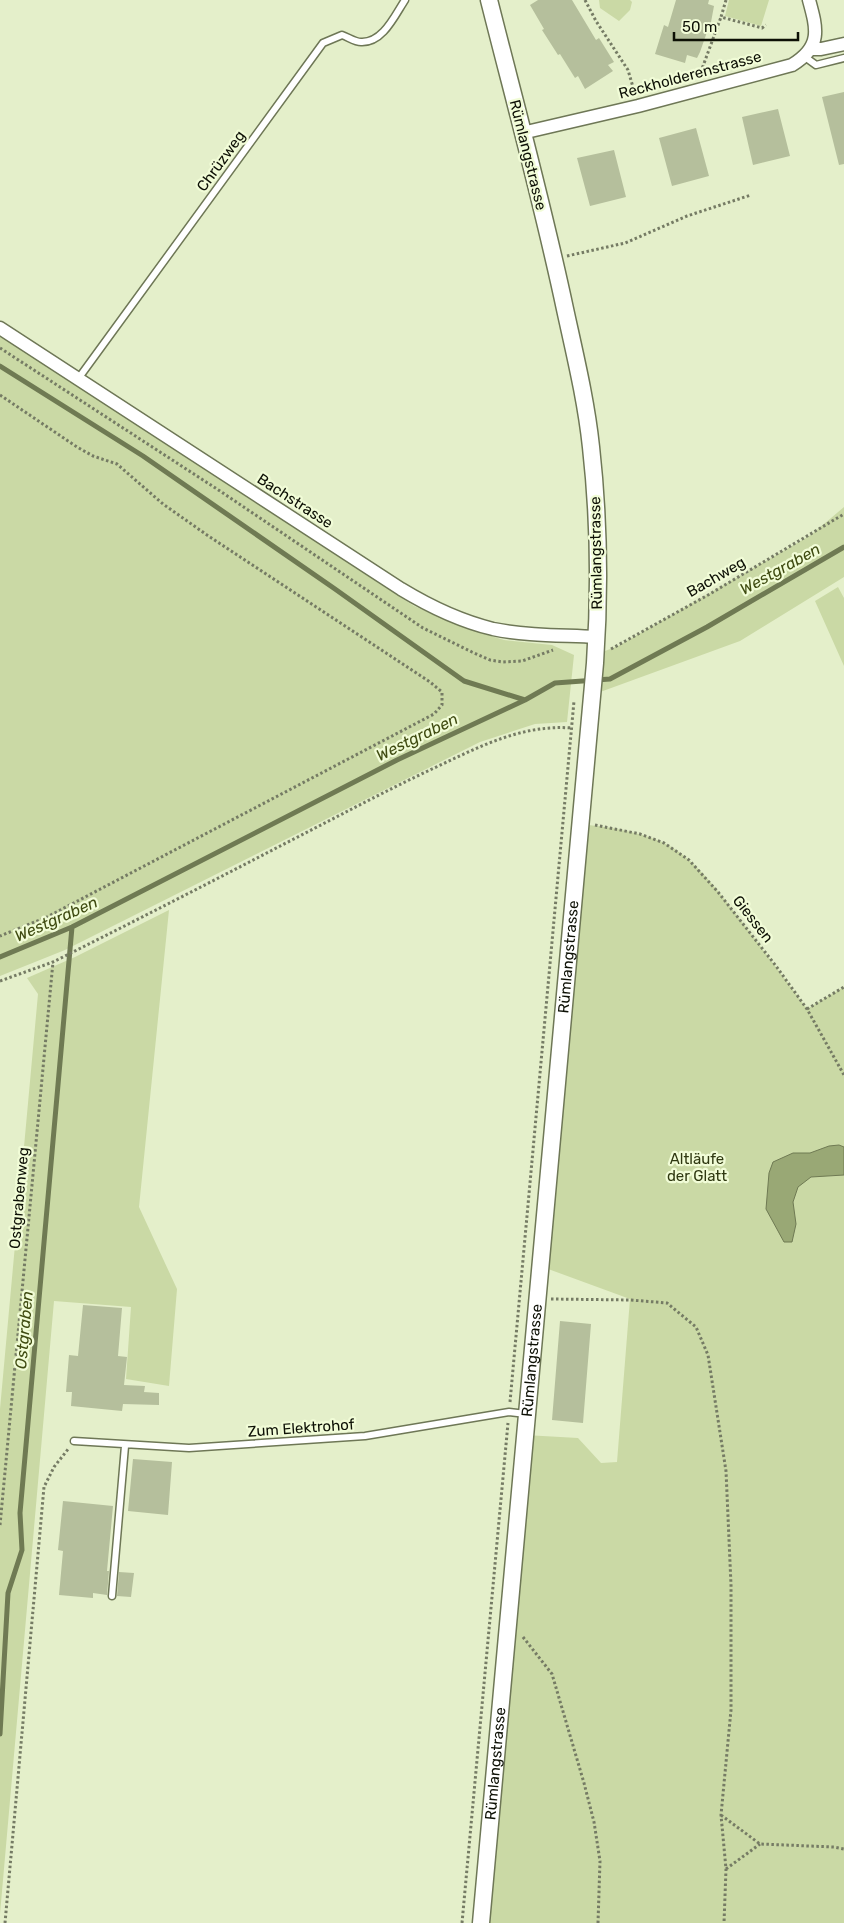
<svg xmlns="http://www.w3.org/2000/svg" width="844" height="1923" viewBox="0 0 844 1923" font-family="Rubik,sans-serif">
	<rect width="100%" height="100%" fill="#e4efca"/>
	<path fill="#cad9a5" d="M599,0H630L632,2L630,10L619,21L600,8Z
		M729,0H769L761,26L725,16Z
		M0,336L414,606L462,627L504,640L552,645L574,655L567,722L535,724L480,742L65,950L0,976Z
		M844,507V577L740,641L592,695L596,651H605L618,646L811,535Z
		M838,587L844,598V666L815,601Z
		M580,824C608,827 636,831 662,842C694,857 717,890 738,917C761,947 784,978 807,1009L844,987V1923H481L525,1435L578,1438L601,1463L617,1462L630,1299L540,1266Z
		M169,910L139,1207L177,1289L169,1386L126,1379L131,1307L54,1301L0,1914V1409L38,994L27,978L75,957Z"/>
	<path fill="#99a875" stroke="#6f7a53" d="M839,1145L844,1147V1175L811,1177L798,1187L793,1202L796,1224L792,1242H784L766,1209L769,1173L773,1162L793,1153H810L829,1146Z"/>
	<g fill="none" stroke-linecap="round" stroke-linejoin="round">
		<path stroke="#6f7a53" stroke-width="5" d="M0,366L143,456L335,589L464,681L525,700
			M0,957L72,927L397,760L525,700L555,683L610,679L707,627L844,547
			M0,1734L8,1593L22,1550L20,1513L72,927"/>
	</g>
	<path fill="#b5bf9c" d="M538,0H572L596,40L599,38L614,62L608,65L613,71L585,89L578,76L575,78L560,54L558,55L542,30L544,29L530,5Z
		M676,0H709L708,4L714,6L709,33L707,32L700,52L697,58L687,55L685,63L655,54L664,25L668,27Z
		M844,92V164L839,165L822,97Z
		M778,109L790,156L753,165L742,117Z
		M696,128L709,176L672,186L659,138Z
		M614,150L626,197L590,206L577,158Z
		M83,1305L122,1308L118,1356L127,1357L124,1385L145,1386L144,1392L159,1393V1405L123,1404L122,1411L71,1406L72,1392H66L69,1355L78,1356Z
		M560,1321L591,1324L583,1423L552,1420Z
		M133,1459L172,1462L168,1515L128,1511Z
		M63,1501L113,1506L107,1571H109L107,1595L93,1593V1598L59,1595L63,1551L58,1550Z
		M119,1572L134,1573L131,1597L117,1596Z"/>
	<g fill="none" stroke-linecap="round" stroke-linejoin="round">
		<g stroke="#6e7756" stroke-width="9">
			<path id="service" d="M805,57L816,65L844,58
				M78,379L323,43L342,35C348,37 355,42 361,42C383,43 395,15 405,0
				M74,1441L189,1448L365,1436L509,1412L526,1414
				M112,1596L125,1446"/>
		</g>
		<g stroke="#6e7756" stroke-width="15">
			<path id="minor" d="M811,49H821L844,44
				M522,133L638,106L792,65C822,47 817,29 809,0
				M0,328L401,589C429,606 460,621 493,629C527,636 562,635 596,637"/>
		</g>
		<g stroke="#6e7756" stroke-width="19">
			<g id="tertiary">
				<path id="s1" d="M481,1923L595,663C600,591 599,519 591,447C586,400 575,355 565,309C543,205 515,103 489,0"/>
			</g>
		</g>
		<path stroke="#757b64" stroke-width="3" stroke-dasharray="2.5 2.5" stroke-linecap="butt" d="M585,0L596,21L628,70L635,94
			M726,0L721,17L762,28L766,25
			M699,77L721,17
			M567,256L625,243L687,216L751,195
			M0,348L220,491L423,628L472,652L490,660L503,662L522,661L553,650
			M0,395L77,447L93,456L117,464L163,504L207,535L430,682L442,692V705L434,714L47,917L0,936
			M611,649L708,595L844,514
			M595,825L640,834L664,843L689,860L718,892L776,966L807,1009L844,1075
			M0,981L53,962C131,923 209,883 286,843C335,818 383,792 432,769C477,748 521,724 572,728
			M807,1009L844,987
			M551,1299L631,1300L667,1303L696,1327L708,1355L726,1471L731,1585V1710L721,1815L726,1869L724,1923
			M510,1402L574,701
			M0,1525L53,962
			M523,1637L552,1674L584,1783L594,1822L600,1861L598,1923
			M721,1815L760,1844L834,1847L844,1849
			M726,1869L760,1844
			M5,1923L44,1487L54,1467L69,1448
			M462,1923L508,1423"/>
		<use href="#service" stroke="#fff" stroke-width="6"/>
		<use href="#minor" stroke="#fff" stroke-width="12"/>
		<use href="#tertiary" stroke="#fff" stroke-width="16"/>
	</g>
	<g text-anchor="middle" dominant-baseline="central" stroke-width="4.5" stroke-linejoin="round" paint-order="stroke">
		<g font-size="15" fill="#0d1005" stroke="#f1fcd7">
			<text transform="translate(690 75) rotate(-15)">Reckholderenstrasse</text>
			<text transform="translate(528 155) rotate(76)">Rümlangstrasse</text>
			<text transform="translate(221 161) rotate(-54)">Chrüzweg</text>
			<text transform="translate(295 501) rotate(33)">Bachstrasse</text>
			<text transform="translate(596 553) rotate(-91)">Rümlangstrasse</text>
			<text transform="translate(716 577) rotate(-30)">Bachweg</text>
			<text transform="translate(753 919) rotate(52)">Giessen</text>
			<text stroke="none"><textPath href="#s1" startOffset="970">Rümlangstrasse</textPath></text>
			<text transform="translate(19 1198) rotate(-85)">Ostgrabenweg</text>
			<text stroke="none"><textPath href="#s1" startOffset="565">Rümlangstrasse</textPath></text>
			<text transform="translate(301 1428) rotate(-4)">Zum Elektrohof</text>
			<text stroke="none"><textPath href="#s1" startOffset="160">Rümlangstrasse</textPath></text>
		</g>
		<g font-size="15" fill="#2f3811" stroke="#f1fcd7">
			<text x="697" y="1159">Altläufe<tspan x="697" dy="17">der Glatt</tspan></text>
		</g>
		<g font-size="16" font-style="italic" fill="#3f4b11" stroke="#f1fcd7">
			<text transform="translate(780 569) rotate(-29)">Westgraben</text>
			<text transform="translate(417 737) rotate(-26)">Westgraben</text>
			<text transform="translate(56 919) rotate(-24)">Westgraben</text>
			<text transform="translate(24 1330) rotate(-85)">Ostgraben</text>
		</g>
	</g>
	<path d="M674 32v8h124v-8" fill="none" stroke="#0d1005" stroke-width="2.5"/>
	<text x="682" y="32" font-size="15" fill="#0d1005" stroke="#f1fcd7" stroke-width="4" paint-order="stroke">50 m</text>
</svg>
